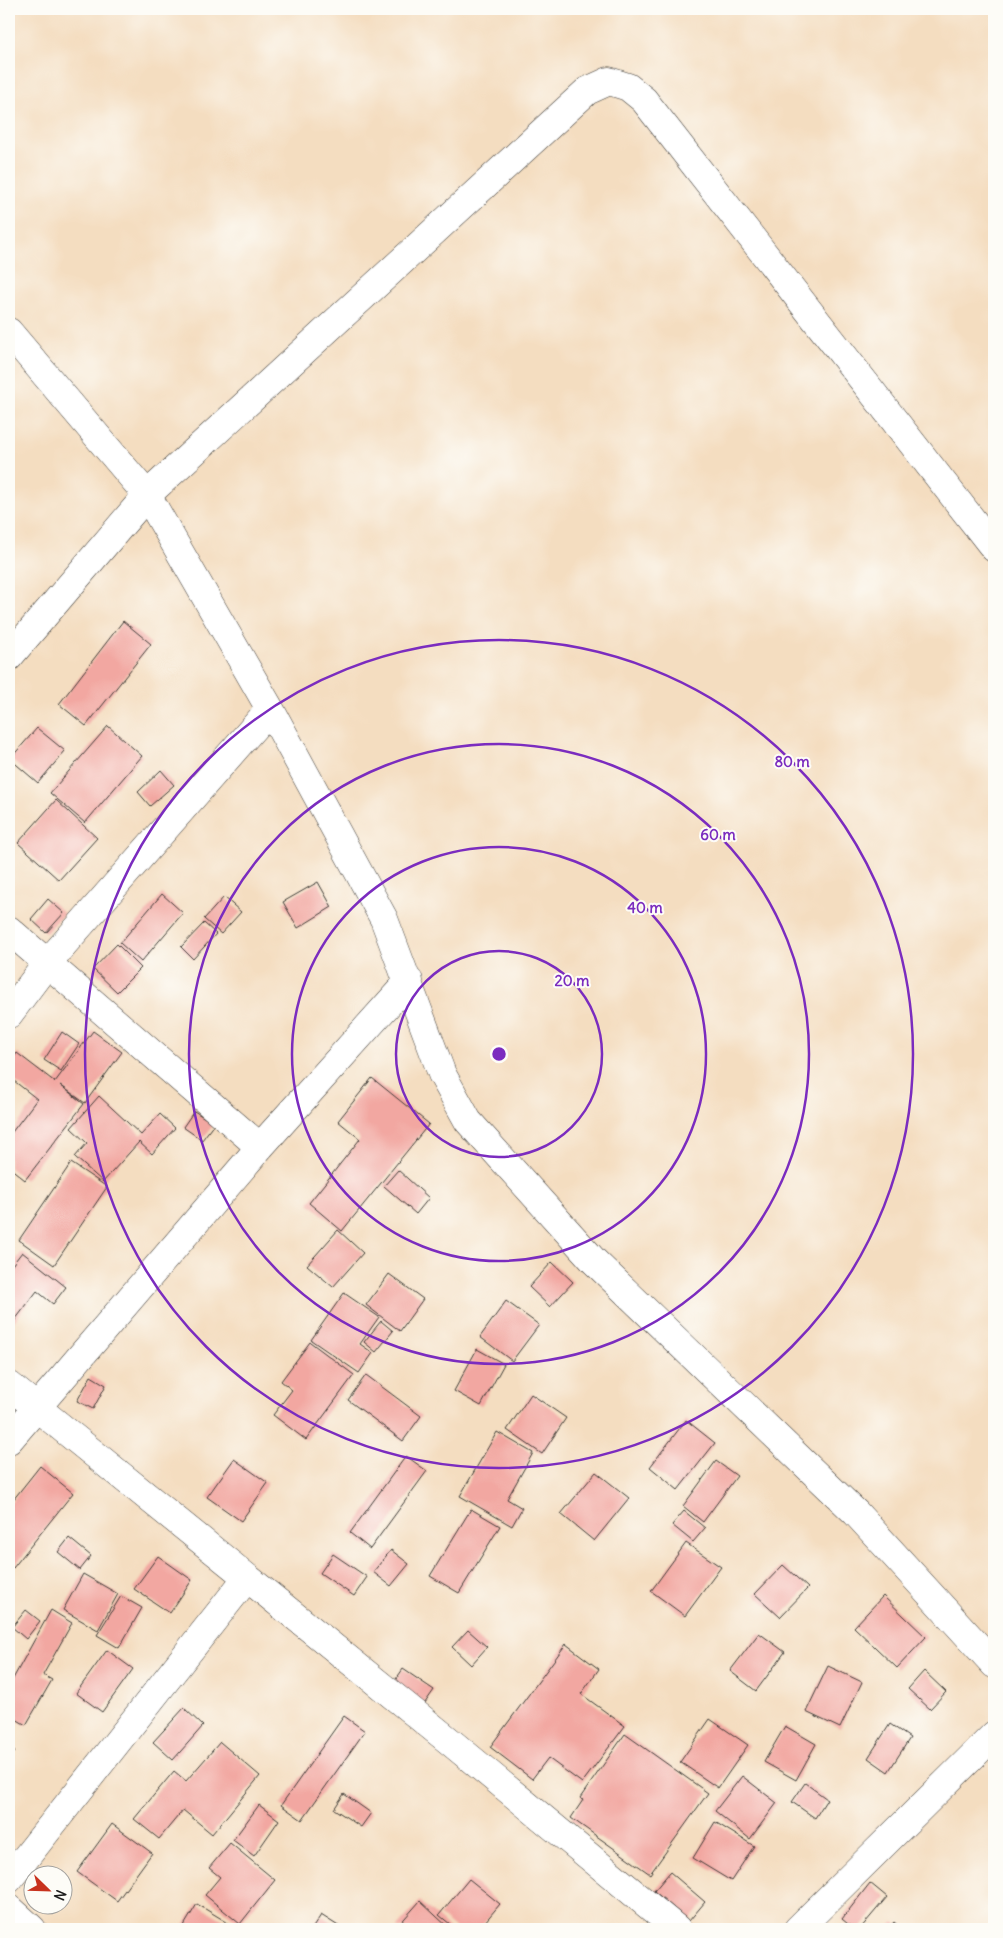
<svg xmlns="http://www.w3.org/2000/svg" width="1003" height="1938" viewBox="0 0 1003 1938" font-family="Delius,sans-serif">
	<rect width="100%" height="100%" fill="#fdfcf7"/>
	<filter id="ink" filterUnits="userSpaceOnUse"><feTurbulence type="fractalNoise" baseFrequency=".02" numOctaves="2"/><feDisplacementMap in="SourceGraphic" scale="10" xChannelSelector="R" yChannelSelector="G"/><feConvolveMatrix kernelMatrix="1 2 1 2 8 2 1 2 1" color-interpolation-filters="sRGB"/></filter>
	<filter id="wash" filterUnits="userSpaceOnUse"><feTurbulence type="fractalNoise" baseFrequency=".0096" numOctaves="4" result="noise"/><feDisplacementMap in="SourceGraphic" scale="20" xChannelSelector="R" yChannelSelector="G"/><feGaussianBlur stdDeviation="1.12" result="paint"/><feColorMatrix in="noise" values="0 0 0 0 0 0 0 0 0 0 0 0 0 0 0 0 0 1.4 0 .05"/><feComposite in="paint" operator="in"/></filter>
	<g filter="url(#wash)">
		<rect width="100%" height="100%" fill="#f4ddc0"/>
		<g id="blocks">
			<path fill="#f2a7a1" d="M123,621L151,644L86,726L59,704Z
				M108,726L142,756L85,823L50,793Z
				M37,728L65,751L38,783L10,759Z
				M161,770L174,785L150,806L138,792Z
				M56,800L97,838L59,880L18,843Z
				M318,882L332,907L298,928L283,902Z
				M162,894L183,913L141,962L120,943Z
				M224,897L241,912L221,934L204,919Z
				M48,899L64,913L46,933L31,919Z
				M204,923L216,934L193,959L181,947Z
				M117,944L141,968L117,992L93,969Z
				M93,1031L122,1052L85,1103L60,1085L84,1104L25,1180L9,1167V1136L37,1099L9,1077V1064L17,1053L55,1082Z
				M62,1032L79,1044L61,1071L44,1060Z
				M372,1078L429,1124L342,1231L309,1203L360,1139L338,1121Z
				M99,1096L141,1135L160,1114L175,1128L152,1154L139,1142L103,1182L75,1157L87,1143L71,1128Z
				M194,1111L214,1124L202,1140L183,1127Z
				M71,1163L107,1187L54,1265L19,1240Z
				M398,1170L429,1198L416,1214L384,1186Z
				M338,1230L363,1253L333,1287L307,1265Z
				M22,1252L66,1287L53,1304L37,1291L9,1328V1269Z
				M552,1262L573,1282L550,1307L529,1287Z
				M389,1274L423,1299L400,1331L366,1305Z
				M344,1293L379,1317L360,1344L373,1353L359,1373L311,1340Z
				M506,1301L539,1325L512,1361L480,1337Z
				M381,1321L393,1331L376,1352L364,1342Z
				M310,1342L354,1375L306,1440L273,1415L292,1390L281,1381Z
				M477,1349L504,1364L481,1406L454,1391Z
				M366,1375L421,1416L403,1441L348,1400Z
				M91,1376L106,1385L93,1409L77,1401Z
				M531,1394L566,1418L542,1454L507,1430Z
				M686,1420L715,1443L678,1490L650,1467Z
				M497,1432L533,1453L507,1499L522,1508L512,1526L460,1496Z
				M406,1456L427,1471L370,1549L350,1533Z
				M234,1459L268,1483L241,1521L207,1497Z
				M716,1461L737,1476L703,1522L683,1506Z
				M40,1466L73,1493L13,1568L9,1564V1505Z
				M596,1472L629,1498L594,1541L561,1514Z
				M471,1509L500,1526L459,1593L430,1576Z
				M684,1511L705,1528L693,1542L672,1525Z
				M69,1538L91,1556L80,1570L58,1552Z
				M686,1543L721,1567L685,1616L651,1591Z
				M391,1550L409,1564L391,1586L373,1572Z
				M333,1554L367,1577L354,1596L320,1573Z
				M158,1556L192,1580L170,1613L134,1589Z
				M783,1565L808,1588L780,1617L755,1594Z
				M83,1574L118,1594L98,1630L63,1610Z
				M121,1596L142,1608L119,1648L97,1635Z
				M883,1596L926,1637L897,1668L854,1627Z
				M26,1610L40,1621L26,1639L12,1627Z
				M51,1610L72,1623L43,1675L52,1680L26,1725L9,1715V1686Z
				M468,1630L487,1647L471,1665L452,1647Z
				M759,1633L785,1652L756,1691L730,1671Z
				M566,1644L599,1669L581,1694L625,1726L582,1783L548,1758L532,1779L490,1747Z
				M107,1650L133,1669L102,1712L76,1693Z
				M828,1666L862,1682L840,1728L806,1712Z
				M403,1669L434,1690L420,1710L389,1689Z
				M924,1671L946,1692L930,1709L908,1689Z
				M184,1708L203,1726L173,1760L153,1742Z
				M344,1716L365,1731L302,1820L281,1805Z
				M710,1719L748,1745L718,1788L680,1762Z
				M890,1724L910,1738L888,1772L868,1758Z
				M785,1726L816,1744L796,1780L764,1762Z
				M625,1734L708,1793L650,1874L571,1818L583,1800L580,1798Z
				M220,1742L260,1776L212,1834L183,1810L159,1839L134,1819L174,1771L186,1781Z
				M9,1746L15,1752L9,1759Z
				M742,1776L777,1803L750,1839L715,1811Z
				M805,1783L827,1799L815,1818L792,1802Z
				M344,1794L371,1813L361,1827L334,1809Z
				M259,1805L279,1820L254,1856L233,1840Z
				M715,1822L754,1846L731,1881L693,1858Z
				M112,1824L152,1853L117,1901L77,1872Z
				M230,1843L275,1880L240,1924L205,1895L220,1877L209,1868Z
				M670,1872L705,1902L689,1921L654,1891Z
				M469,1879L500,1904L479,1929H456L439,1915Z
				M870,1883L887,1897L860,1929H854L842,1919Z
				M420,1901L450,1929H399L397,1927Z
				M197,1904L230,1924L227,1929H182Z
				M321,1915L343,1929H312Z
				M894,1922L902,1929H887Z"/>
		</g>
	</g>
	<g filter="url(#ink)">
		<use href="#blocks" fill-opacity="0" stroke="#3c3935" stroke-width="1"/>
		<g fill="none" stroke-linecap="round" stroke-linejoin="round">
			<g stroke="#3c3935" stroke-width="29">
				<path id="street" d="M9,332L147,495L270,709L384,919L442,1074L468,1121L594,1261L856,1513L994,1664
					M9,657L147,495L587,91L609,81L628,87L644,100L994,548
					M9,930L260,1147
					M9,1014L48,962L270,709
					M9,1385L453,1744L677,1929
					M9,1440L260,1147L409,981
					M9,1879L246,1579
					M9,1908L32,1929
					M798,1929L994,1735"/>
			</g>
			<use href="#street" stroke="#fff" stroke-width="28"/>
		</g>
	</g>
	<g fill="none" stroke="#7b2cbf" stroke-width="2.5">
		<circle cx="499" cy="1054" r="103"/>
		<circle cx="499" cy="1054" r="207"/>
		<circle cx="499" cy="1054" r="310"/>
		<circle cx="499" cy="1054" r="414"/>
	</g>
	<circle cx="499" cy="1054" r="8" fill="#7b2cbf" stroke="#fdfcf7" stroke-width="2.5"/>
	<g font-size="15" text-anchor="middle" font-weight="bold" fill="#7b2cbf" stroke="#fdfcf7" stroke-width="4" stroke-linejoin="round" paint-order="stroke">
		<text x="792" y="767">80 m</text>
		<text x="718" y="840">60 m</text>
		<text x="645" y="913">40 m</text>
		<text x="572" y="986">20 m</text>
	</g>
	<rect width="1003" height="1938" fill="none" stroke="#fdfcf7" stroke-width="30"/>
	<g transform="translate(48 1890) rotate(113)"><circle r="24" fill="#fdfcf7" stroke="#a3a29f"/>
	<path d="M0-4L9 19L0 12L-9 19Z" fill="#c8321e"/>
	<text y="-8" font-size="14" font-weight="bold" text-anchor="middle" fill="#1c1c1c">N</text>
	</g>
</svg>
